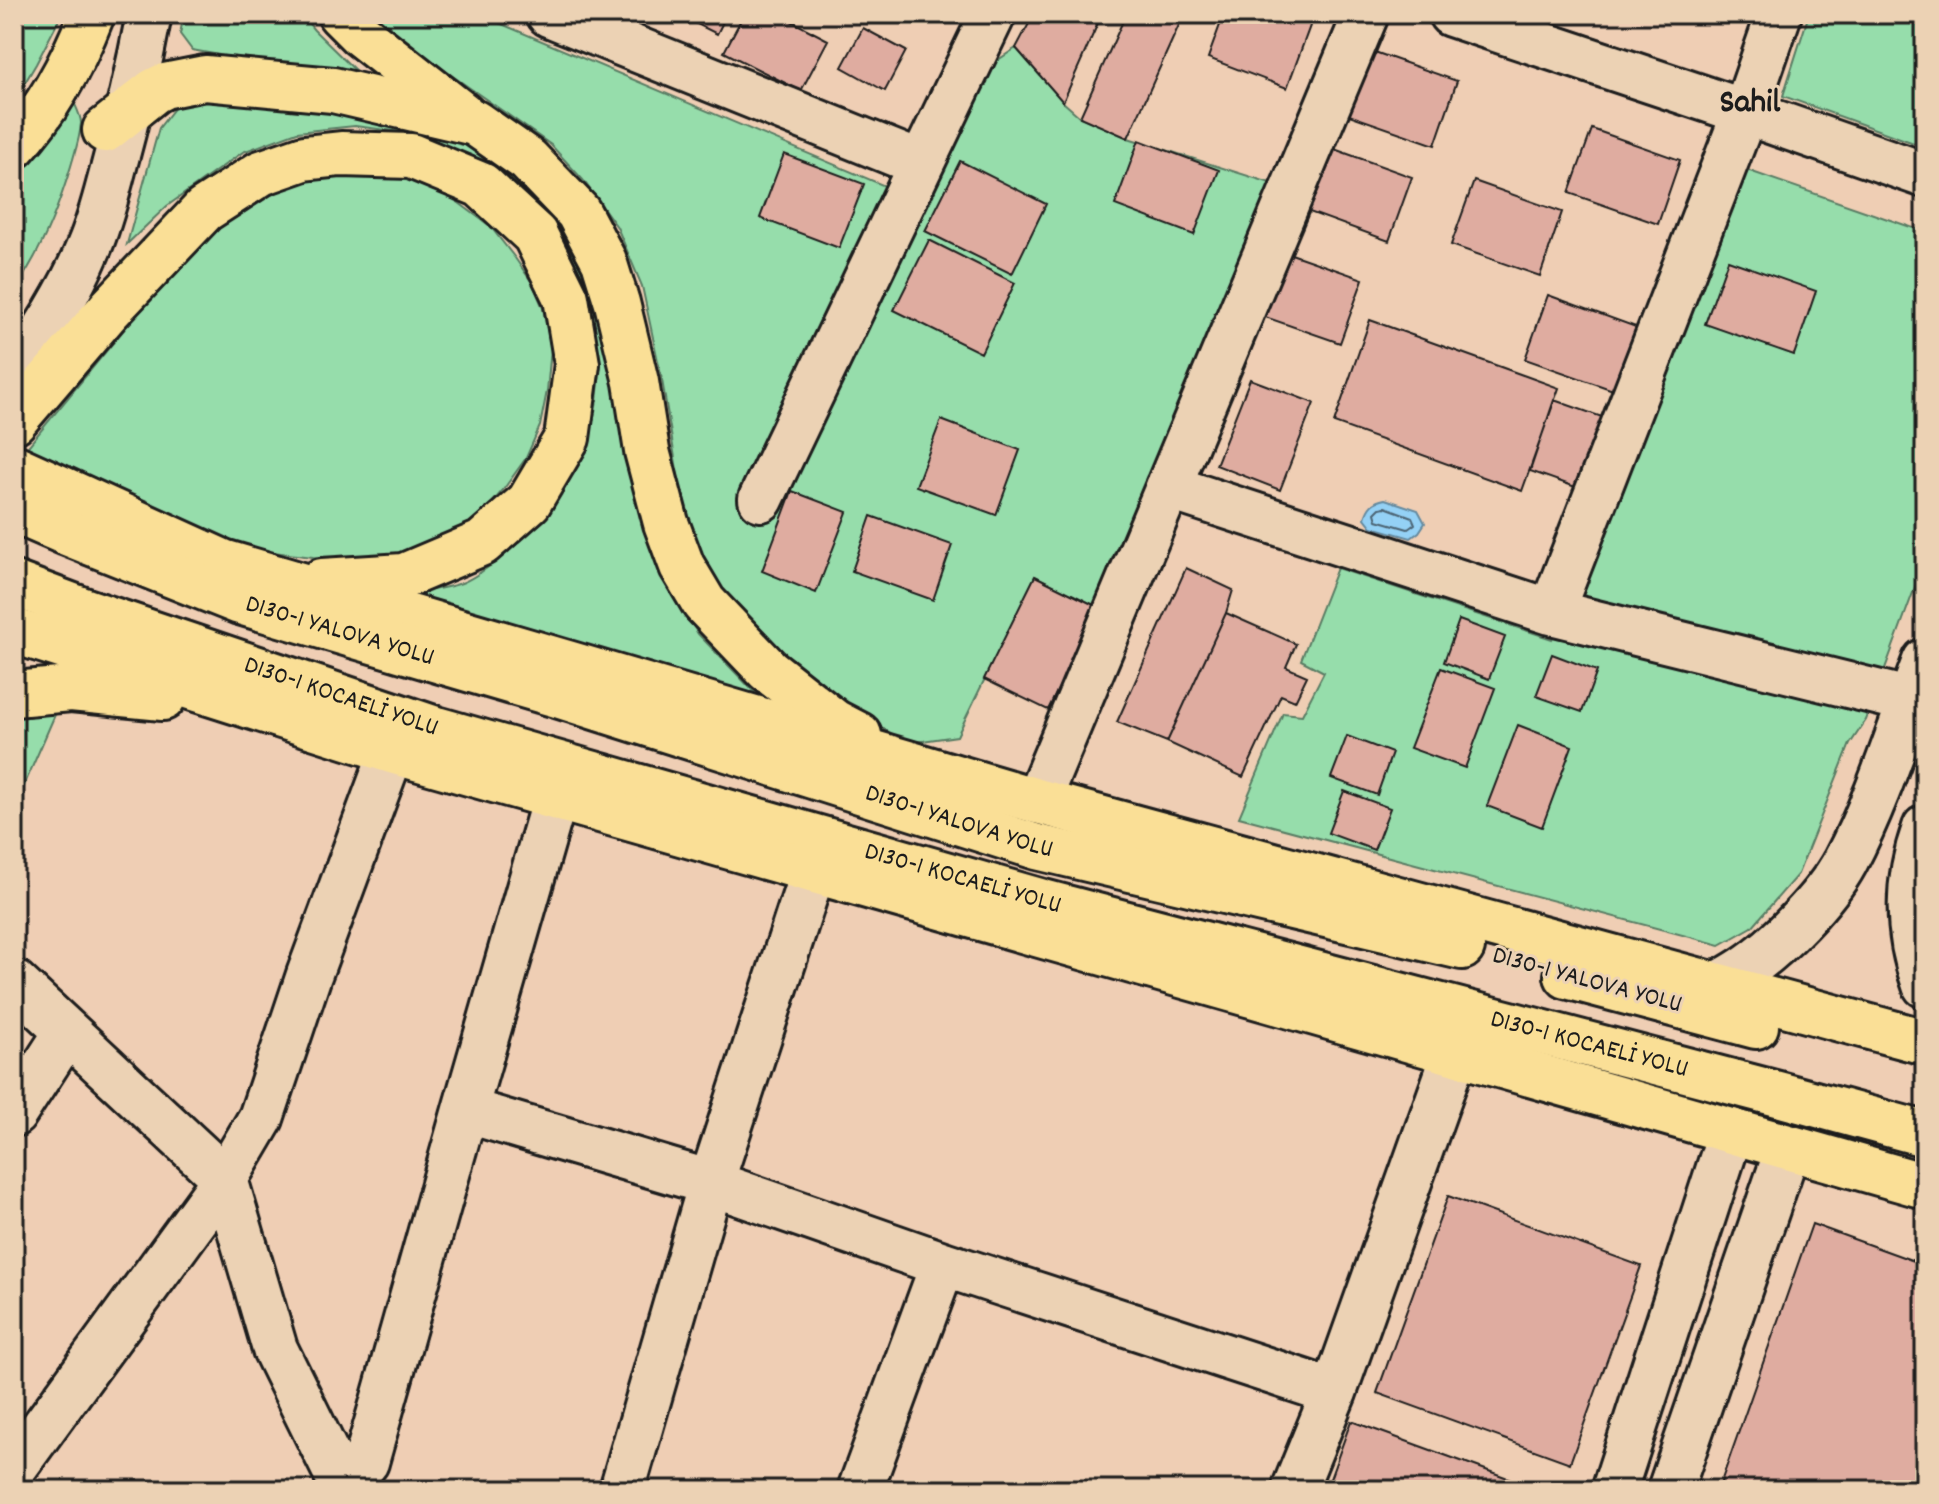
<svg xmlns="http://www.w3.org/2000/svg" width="1939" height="1504" viewBox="0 0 1939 1504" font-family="Dekko,sans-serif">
	<rect width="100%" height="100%" fill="#efceb4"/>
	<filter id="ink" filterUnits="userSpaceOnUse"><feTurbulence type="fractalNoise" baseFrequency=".0125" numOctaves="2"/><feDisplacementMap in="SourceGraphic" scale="16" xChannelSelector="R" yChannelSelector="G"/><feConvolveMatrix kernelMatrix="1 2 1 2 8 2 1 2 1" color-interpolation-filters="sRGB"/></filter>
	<g filter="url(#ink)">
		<path fill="#96ddab" stroke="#597c64" stroke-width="2" d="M14,14H62L36,64L14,101Z
			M184,14H301L314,30L367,82L192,50L180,34Z
			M371,14H478L925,203L995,62L1016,48L1063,102L1080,117L1128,138L1277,185L1098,607L1035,576L957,736L908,743L850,709L783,655L730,601L710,574L694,541L682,500L662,380L642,286L617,227L583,180L551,145L434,63Z
			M1809,14H1925V147L1783,96Z
			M202,99L239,101L356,117L444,133L487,155L534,194L566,231L586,269L599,313L626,454L668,584L698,634L757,695L787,718L404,594C421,591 448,589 464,582C480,575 495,562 509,551C558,507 598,443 599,376C599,366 597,355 596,345L484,165L446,146L409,133L355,126L297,132L243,152L167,206L127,244L159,128L176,106Z
			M73,100C76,107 81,116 81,123C80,138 75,152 71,166C58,209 41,253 14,290V174L20,169Z
			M1738,167L1925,232V560L1866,720L1850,744L1798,874L1752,927L1720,945L1239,817L1283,713L1302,715L1324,672L1301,660L1337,568L1552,639Z
			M379,172L419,180L459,203L490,226L515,258L533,284L543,308L551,349L547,391L540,426L526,458L503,490L482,515L447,537L396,558L313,557L232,547L20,456L135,316L193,253L227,221L271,195L306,179Z
			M57,710L20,795L14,798V711Z"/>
		<path fill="#94d1f5" stroke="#64899e" stroke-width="2" d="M1385,499L1418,510L1425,523L1419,532L1411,538L1372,527L1365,518C1368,507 1373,501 1385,499Z"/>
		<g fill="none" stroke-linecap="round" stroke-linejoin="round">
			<path stroke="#4c6473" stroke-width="2" d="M1385,507L1412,517L1415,524L1408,529L1377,520L1375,513L1380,508Z"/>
		</g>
		<path fill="#dfaca0" stroke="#1c1c1c" stroke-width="2" d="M677,14H727L717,34Z
			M744,14H778L828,40L801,91L724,52Z
			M1034,14H1102L1063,102L1016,48Z
			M1126,14H1184L1128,138L1080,117Z
			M1224,14H1287L1311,23L1287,88L1208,58Z
			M863,28L906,51L885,91L842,67Z
			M1369,50L1457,81L1435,145L1346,114Z
			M1592,129L1680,160L1658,224L1569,193Z
			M1139,140L1219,170L1194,235L1115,205Z
			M1323,145L1412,177L1389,241L1301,209Z
			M784,154L864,184L839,248L760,218Z
			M960,161L1046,204L1012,274L925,231Z
			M1474,181L1562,212L1540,276L1451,245Z
			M929,240L1015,283L981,353L894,310Z
			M1274,248L1363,279L1340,343L1251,312Z
			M1728,260L1816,291L1794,355L1705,324Z
			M1548,295L1636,327L1613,390L1525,359Z
			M1370,320L1559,388L1522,491L1334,423Z
			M1250,379L1314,403L1280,490L1216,465Z
			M1554,400L1605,418L1581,489L1530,471Z
			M941,420L1020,450L996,515L916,486Z
			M792,491L847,512L816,593L762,571Z
			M871,516L952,545L933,600L852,571Z
			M1186,568L1233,590L1226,613L1167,742L1117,722Z
			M1035,576L1098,607L1048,710L984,679Z
			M1226,613L1296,644L1286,667L1307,676L1295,701L1281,695L1243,777L1167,742Z
			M1459,620L1505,637L1489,679L1444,662Z
			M1552,654L1597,671L1582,712L1536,696Z
			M1441,668L1495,688L1465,768L1410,748Z
			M1518,725L1572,746L1542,827L1487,806Z
			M1347,736L1392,753L1377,795L1331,778Z
			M1344,791L1390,808L1374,850L1328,833Z
			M1448,1196L1641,1266L1570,1463L1377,1393Z
			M1812,1224L1925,1265V1490H1736L1720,1485Z
			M1351,1421L1541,1490H1326Z"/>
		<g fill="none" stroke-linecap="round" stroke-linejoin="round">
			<g stroke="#1c1c1c" stroke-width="50">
				<path id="street" d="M549,14L921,164
					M1451,14L1745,112L1925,175
					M1168,487L1551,612L1925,704
					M761,499L993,14
					M1551,612L1745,112L1779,14
					M1037,801L1366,14
					M1925,828C1906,880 1906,933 1925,985
					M14,982L225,1179L275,1349L342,1485L361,1490
					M1717,985C1726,980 1735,975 1744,969C1777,948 1826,897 1845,862C1878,800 1900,727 1925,661
					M465,1110L711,1183L943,1264L1334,1392
					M14,1114L67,1032
					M14,1468L225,1179L261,1118L309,975L392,751
					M340,1490L342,1485L366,1462L465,1110L555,798
					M622,1490L711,1183L813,871
					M860,1490L943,1264
					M1294,1490L1334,1392L1455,1053
					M1614,1490L1731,1131
					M1670,1490L1788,1148"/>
			</g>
			<g stroke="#1c1c1c" stroke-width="50">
				<path id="secondary" d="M14,374C41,339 72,288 89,247C100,222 106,196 113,170C127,119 139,67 149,14"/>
			</g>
			<g stroke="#1c1c1c" stroke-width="50">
				<g id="highway">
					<path d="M340,14L360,34L463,115"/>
					<path d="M105,130L154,91L164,86L205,78L333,90L475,123L528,160L578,212L604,261L617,303L636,382L647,451L666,523L682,566L704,603L768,670L834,722L859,735"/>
					<path d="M14,146C48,110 74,60 92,14"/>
					<path d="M14,421L109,310L204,210L261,173L304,158L341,154L411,156L481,185L535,235L566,298L577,364L567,438L529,502L482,543L404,576L322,581"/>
					<path d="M14,467L223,562L1037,801L1925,1042"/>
					<path id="s1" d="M14,510L67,533L240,602L557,695L1037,847L1462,947"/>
					<path id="s2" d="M14,584L86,611L436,729L1043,902L1778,1094L1925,1134"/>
					<path d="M14,631L392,751L1925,1186"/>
					<path d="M14,694L71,689L163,698"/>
					<path d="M1567,976L1756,1026"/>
				</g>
			</g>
			<use href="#street" stroke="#ecd2b4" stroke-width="44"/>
			<use href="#secondary" stroke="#ecd2b4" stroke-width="44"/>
			<use href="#highway" stroke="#fadf96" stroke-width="44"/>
		</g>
	</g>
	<g text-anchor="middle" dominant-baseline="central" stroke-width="6" stroke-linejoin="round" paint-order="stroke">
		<g font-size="26" fill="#1c1c1c" stroke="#ecd2b4">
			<text stroke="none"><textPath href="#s1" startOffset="348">D130-1 YALOVA YOLU</textPath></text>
			<text stroke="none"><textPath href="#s2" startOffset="346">D130-1 KOCAELİ YOLU</textPath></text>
			<text stroke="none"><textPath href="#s1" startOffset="996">D130-1 YALOVA YOLU</textPath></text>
			<text stroke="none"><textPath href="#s2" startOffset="994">D130-1 KOCAELİ YOLU</textPath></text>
			<text transform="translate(1587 981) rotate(15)">D130-1 YALOVA YOLU</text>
			<text stroke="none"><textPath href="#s2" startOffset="1642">D130-1 KOCAELİ YOLU</textPath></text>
		</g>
		<g font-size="34" font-weight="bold" fill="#1c1c1c" stroke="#ecd2b4">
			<text x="1750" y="104">Sahil</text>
		</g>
	</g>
	<rect width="1939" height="1504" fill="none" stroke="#ecd2b4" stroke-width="48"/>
	<rect x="24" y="24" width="1891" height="1456" fill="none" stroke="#1c1c1c" stroke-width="3" filter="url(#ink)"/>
</svg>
